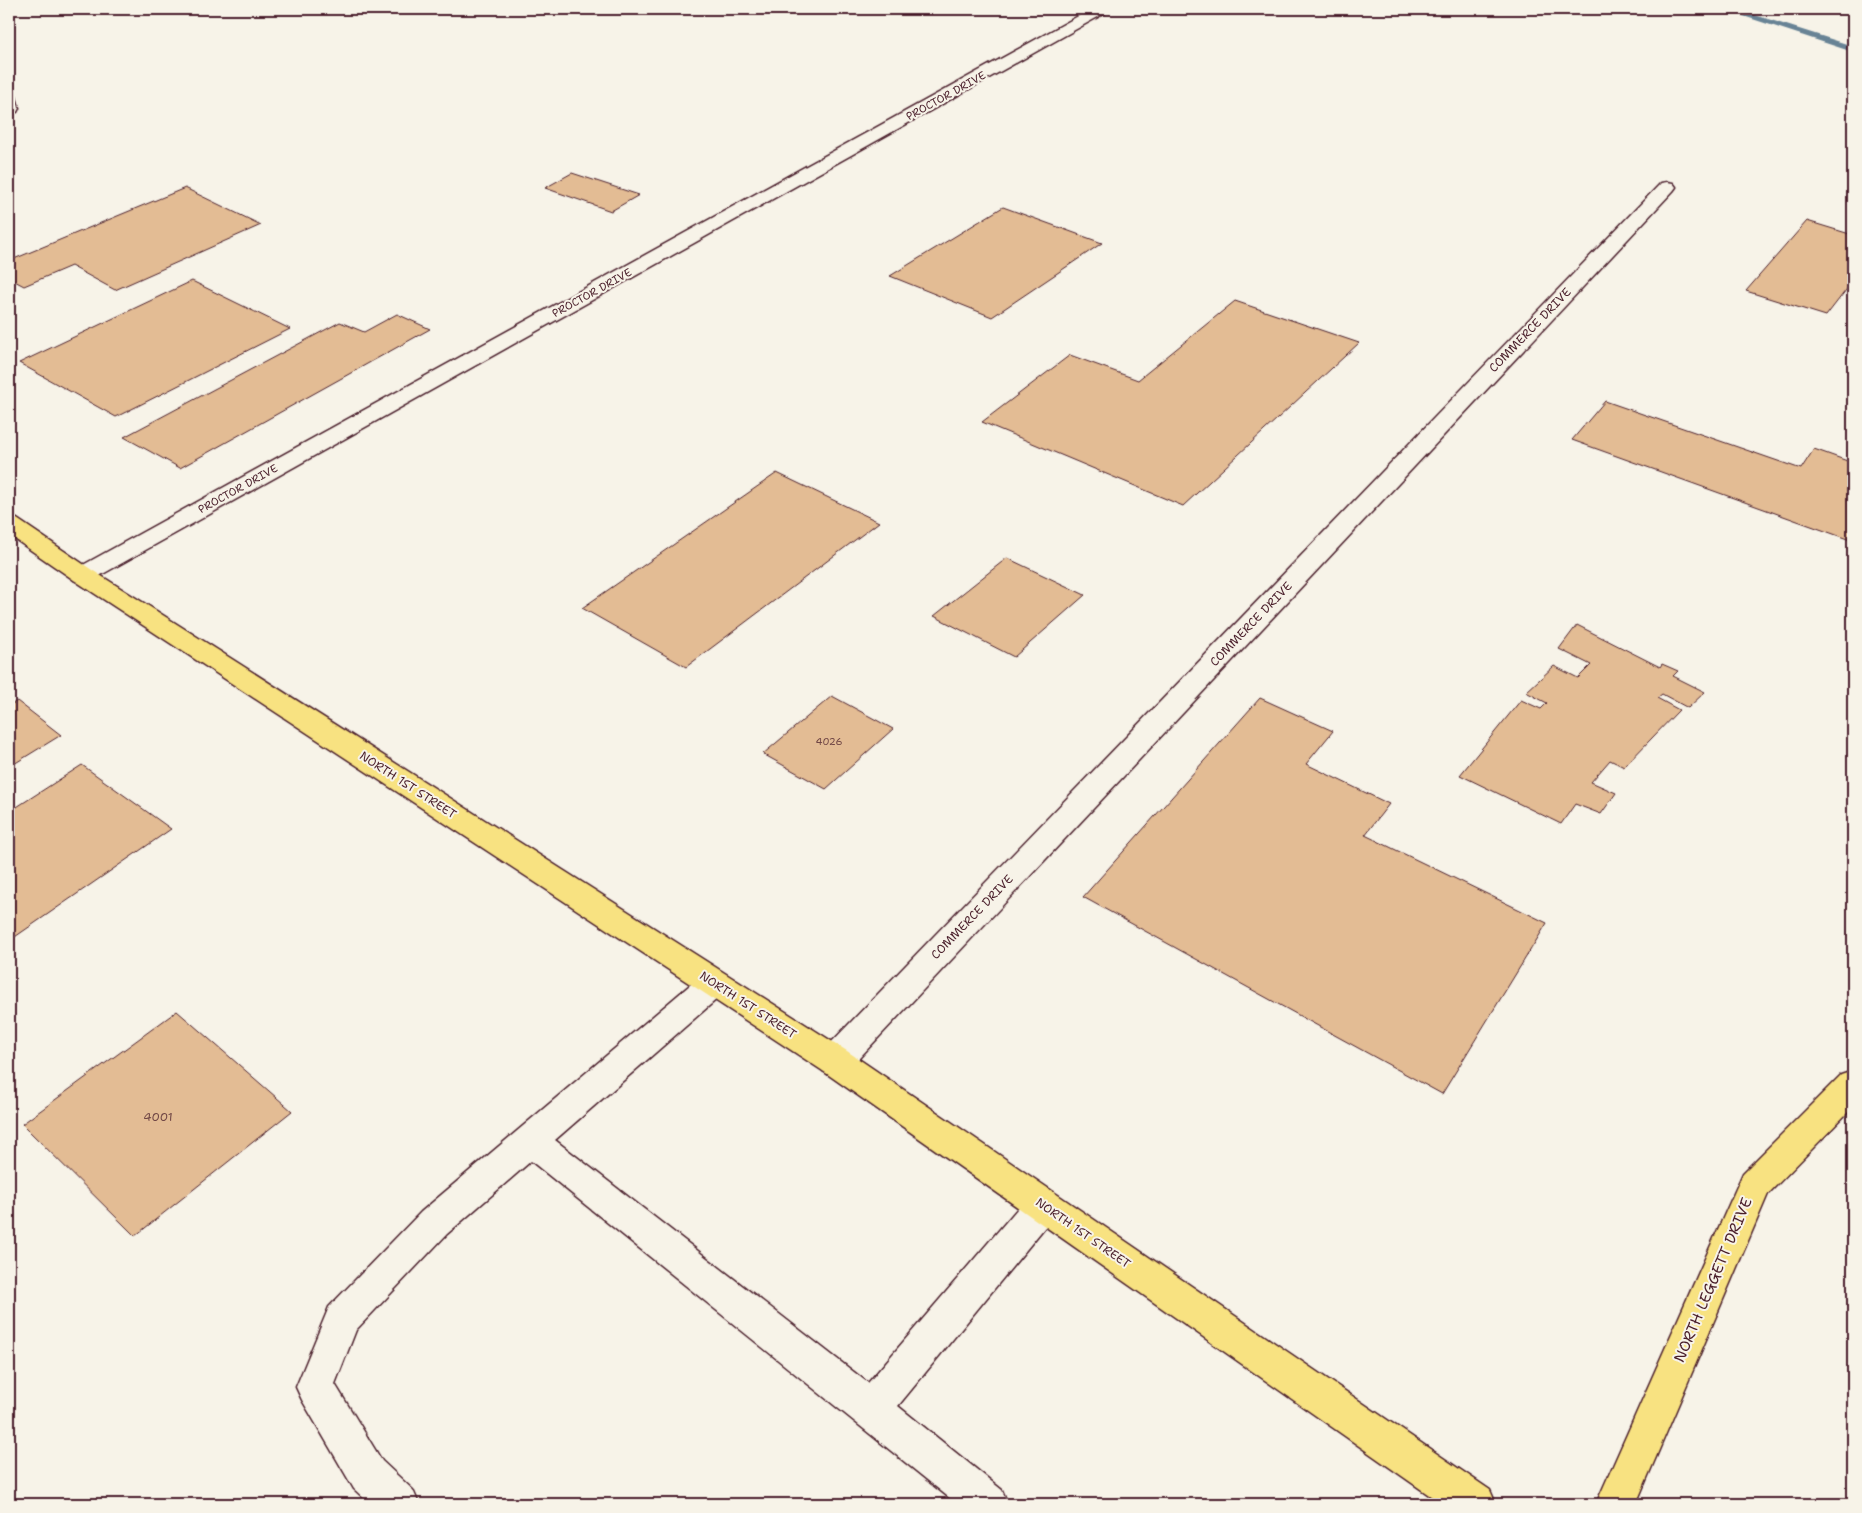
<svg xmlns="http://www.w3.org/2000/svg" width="1862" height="1513" viewBox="0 0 1862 1513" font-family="'Shantell Sans',sans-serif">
	<rect width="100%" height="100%" fill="#f7f3e8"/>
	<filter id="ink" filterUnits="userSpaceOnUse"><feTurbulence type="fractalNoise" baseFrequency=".02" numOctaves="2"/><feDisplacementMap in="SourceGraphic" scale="10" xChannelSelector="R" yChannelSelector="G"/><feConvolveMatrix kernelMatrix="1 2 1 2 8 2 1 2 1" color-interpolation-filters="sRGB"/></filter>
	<g filter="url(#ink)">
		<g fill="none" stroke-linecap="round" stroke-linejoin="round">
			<path fill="#678395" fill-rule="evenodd" d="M1722,9H1736L1853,46V52Z"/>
		</g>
		<path fill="#e3bc94" stroke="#4a1f2b" d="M572,173L639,195L611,211L545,188Z
			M185,188L261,225L115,290L71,266L24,286L9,278V261Z
			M1003,207L1102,243L992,317L890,276Z
			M1807,221L1853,235V281L1826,316L1746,291Z
			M192,281L290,329L116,417L19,363Z
			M1235,301L1359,343L1183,506L982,422L1070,355L1138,380Z
			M397,314L430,329L180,468L124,437L340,322L364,332Z
			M1605,401L1801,469L1814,449L1853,463V541L1572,440Z
			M777,473L879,522L686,667L582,608Z
			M1007,558L1085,595L1014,657L934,616Z
			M1577,625L1660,667L1662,664L1678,671L1673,676L1705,692L1688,708L1662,694L1657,698L1679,710L1624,767L1610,760L1591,782L1616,793L1601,814L1575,804L1561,824L1460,775L1521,700L1541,709L1547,703L1526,692L1554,666L1578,678L1591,665L1559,649Z
			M832,696L893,729L826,789L763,754Z
			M1260,698L1333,731L1306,764L1389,804L1365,835L1547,923L1442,1094L1083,897Z
			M17,701L61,735L9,767V706Z
			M82,765L171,829L9,941V812Z
			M177,1011L292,1111L135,1236L22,1124Z"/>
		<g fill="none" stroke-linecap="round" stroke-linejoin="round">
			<g stroke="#4a1f2b" stroke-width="3">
				<path id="minor" d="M1091,9L1107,10L1105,13L92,580L83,583L74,580L71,575L74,570Z
					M9,92L15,94L19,108L17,112L9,113Z
					M1667,182L1673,183L1676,187L1673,191L847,1071L835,1075L823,1071L819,1061L823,1051L1661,183Z
					M714,970L725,974L730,983L725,992L555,1140L868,1383L1030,1194L1042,1189L1054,1194L1060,1205L1054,1216L898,1406L1002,1490L1008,1504H957L531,1161L447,1234L356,1330L335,1384L382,1461L413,1490L419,1504H370L354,1489L302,1400L296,1387L329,1307L421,1212L703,974Z"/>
			</g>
			<g stroke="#4a1f2b" stroke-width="3">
				<path id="major" d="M9,517L17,519L92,570L847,1051L1490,1490L1496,1504H1442L823,1071L74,580L9,535Z
					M1853,1071V1107L1768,1194L1636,1504H1596L1743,1173L1841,1075Z"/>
			</g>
			<use href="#minor" fill="#f7f3e8" fill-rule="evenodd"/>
			<use href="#major" fill="#f8e281" fill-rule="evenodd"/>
		</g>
	</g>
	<g text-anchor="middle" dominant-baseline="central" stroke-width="4" stroke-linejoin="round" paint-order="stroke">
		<g font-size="10" fill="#704645">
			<text x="829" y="741">4026</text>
		</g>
		<g font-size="11" fill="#4a1f2b" stroke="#f7f3e8">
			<text transform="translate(946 96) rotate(-29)">PROCTOR DRIVE</text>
			<text transform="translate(592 293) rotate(-29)">PROCTOR DRIVE</text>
			<text transform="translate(238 489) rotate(-29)">PROCTOR DRIVE</text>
		</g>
		<g font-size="12" fill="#4a1f2b" stroke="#f7f3e8">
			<text transform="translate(1530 330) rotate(-46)">COMMERCE DRIVE</text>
			<text transform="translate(1251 624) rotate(-46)">COMMERCE DRIVE</text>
			<text transform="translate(408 785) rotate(33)">NORTH 1ST STREET</text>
			<text transform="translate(972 917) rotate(-46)">COMMERCE DRIVE</text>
			<text transform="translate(748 1005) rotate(33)">NORTH 1ST STREET</text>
			<text transform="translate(1083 1233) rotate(35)">NORTH 1ST STREET</text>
		</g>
		<g font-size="12" fill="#704645">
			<text x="158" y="1117">4001</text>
		</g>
		<g font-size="15" fill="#4a1f2b" stroke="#f7f3e8">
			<text transform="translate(1713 1280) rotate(-67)">NORTH LEGGETT DRIVE</text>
		</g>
	</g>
	<rect width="1862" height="1513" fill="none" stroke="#f7f3e8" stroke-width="30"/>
	<rect x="15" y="15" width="1832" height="1483" fill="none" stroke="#4a1f2b" stroke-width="2" filter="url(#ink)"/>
</svg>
